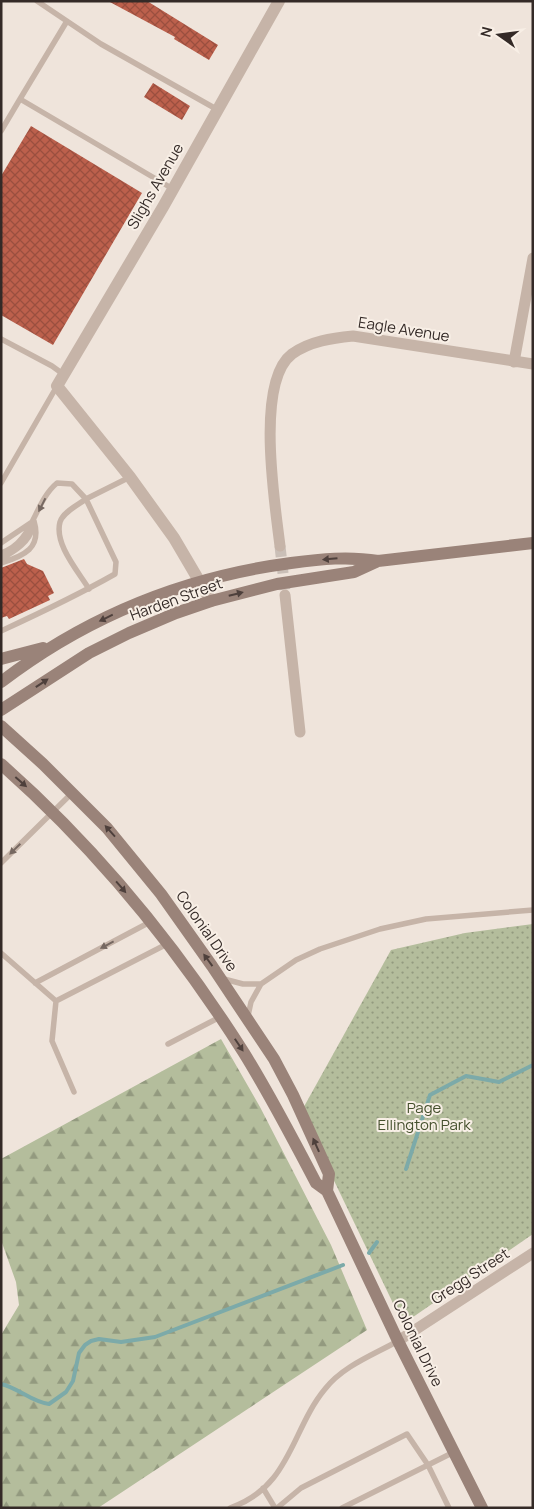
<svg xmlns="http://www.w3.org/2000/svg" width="534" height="1509" viewBox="0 0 534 1509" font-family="Manrope,sans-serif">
	<defs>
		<pattern id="forest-firs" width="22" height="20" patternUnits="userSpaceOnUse" patternTransform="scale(1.25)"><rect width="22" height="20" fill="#b4bd9c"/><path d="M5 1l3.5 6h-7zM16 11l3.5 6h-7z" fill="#939a7f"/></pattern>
		<pattern id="park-dots" width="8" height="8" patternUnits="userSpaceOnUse" patternTransform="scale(1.25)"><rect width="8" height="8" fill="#b4bd9c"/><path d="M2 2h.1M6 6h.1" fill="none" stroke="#939a7f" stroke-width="1.8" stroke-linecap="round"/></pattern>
		<pattern id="building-cross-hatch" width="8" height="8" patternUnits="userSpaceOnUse" patternTransform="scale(1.25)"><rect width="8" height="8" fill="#bc604c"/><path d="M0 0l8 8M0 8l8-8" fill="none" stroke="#9a4f3f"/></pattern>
	</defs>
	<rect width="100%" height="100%" fill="#efe4db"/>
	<path fill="url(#forest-firs)" d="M221,1039L260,1107L331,1245L367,1330L98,1508H1V1335L19,1305L16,1282L1,1240V1159Z"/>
	<path fill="url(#park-dots)" d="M533,924V1234L403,1324L301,1112L391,950L465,933Z"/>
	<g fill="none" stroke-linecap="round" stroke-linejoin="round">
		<path stroke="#7caaa9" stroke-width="4" d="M406,1169L430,1095L466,1076L499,1082L533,1065
			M369,1253L377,1242
			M1,1384C19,1388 31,1402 49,1404L66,1392L73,1381L79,1353L85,1345L91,1341L99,1339L121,1342L155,1337L343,1265"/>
	</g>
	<path fill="url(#building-cross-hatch)" d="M108,1H147L218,45L209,60L174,39L175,37Z
		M153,83L190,106L182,120L144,97Z
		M31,126L142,193L53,345L1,315V176Z
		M24,559L27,564L43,571L54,593L48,596L50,600L9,619L7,616L1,618V568Z"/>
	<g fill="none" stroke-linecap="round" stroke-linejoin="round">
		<path stroke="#cabfb7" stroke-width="11" stroke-dasharray="11 5.5" stroke-linecap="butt" d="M280,546L285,591"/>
		<path stroke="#c6b4a8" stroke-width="5.5" d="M37,1L101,44L218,110
			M20,99L67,21
			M1,131L20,99L173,189
			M1,339L52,366L63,374
			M1,483L57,386
			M1,543L32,522
			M1,553C34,542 33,503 57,483L72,484L86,499L130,477
			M1,559C15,551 30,542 33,526
			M1,563C24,556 42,548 34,521
			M1,631C40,613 78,595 115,574L116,562L86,499C78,505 63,512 60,522C54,544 78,571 89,589
			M1,863L72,793
			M1,953L56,1001
			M224,979L243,984H261
			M35,983L150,922
			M56,1001L167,944
			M56,1001L52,1041L74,1092
			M248,1016L251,1002L261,984L296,960L320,949L380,929L426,919L533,910
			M168,1044L220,1017
			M263,1488L275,1508
			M230,1508C291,1487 291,1430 325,1389C343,1366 373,1355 398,1341
			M277,1508L301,1488L407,1434L428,1465L449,1508
			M342,1508L454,1452"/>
		<path stroke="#c6b4a8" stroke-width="11" d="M514,362L533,258
			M280,546C275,504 255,382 292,354C310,341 333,338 353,336L533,364
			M285,595L300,732
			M398,1341L533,1253"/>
		<path stroke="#c6b4a8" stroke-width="12" d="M211,601L174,538L130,477L57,386L163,207L279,1"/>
		<path stroke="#9a8379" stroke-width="12" d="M1,659L43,648
			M1,682C86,617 185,577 291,563C321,559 349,556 378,561L533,543
			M1,710L89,653L129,633L176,613L211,601L277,584L354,572L378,561
			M1,726L43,764L107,828L161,894L212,966L274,1059L293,1095L329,1174L327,1191
			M1,764C95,847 177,947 244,1053C270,1095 293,1139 316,1183L327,1191L398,1341L482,1508"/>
	</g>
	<defs><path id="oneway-solid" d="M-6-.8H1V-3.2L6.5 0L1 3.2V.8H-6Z" transform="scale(1.25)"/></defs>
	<g fill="#766861">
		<use href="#oneway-solid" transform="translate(42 505) rotate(117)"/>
		<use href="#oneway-solid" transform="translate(15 849) rotate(136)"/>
		<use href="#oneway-solid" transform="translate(107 945) rotate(152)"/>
	</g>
	<g fill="#4e403c">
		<use href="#oneway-solid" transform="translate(330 559) rotate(175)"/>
		<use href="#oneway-solid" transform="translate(236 594) rotate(-14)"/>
		<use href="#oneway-solid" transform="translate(106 618) rotate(154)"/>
		<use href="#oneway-solid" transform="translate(42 683) rotate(-34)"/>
		<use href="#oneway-solid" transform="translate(21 782) rotate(41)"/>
		<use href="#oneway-solid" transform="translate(110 831) rotate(-132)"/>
		<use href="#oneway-solid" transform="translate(121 887) rotate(49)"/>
		<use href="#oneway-solid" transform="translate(208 960) rotate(-126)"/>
		<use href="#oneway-solid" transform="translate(239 1045) rotate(56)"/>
		<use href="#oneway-solid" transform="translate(316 1145) rotate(-114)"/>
	</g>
	<g text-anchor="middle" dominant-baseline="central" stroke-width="4" stroke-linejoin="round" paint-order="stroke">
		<g font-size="15" fill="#342a27" stroke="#f8efe6">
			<text transform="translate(155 186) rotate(-60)">Slighs Avenue</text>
			<text transform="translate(404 329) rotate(9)">Eagle Avenue</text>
			<text transform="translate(176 599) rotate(-20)">Harden Street</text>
			<text transform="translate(207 931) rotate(55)">Colonial Drive</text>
			<text transform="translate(470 1276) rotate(-33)">Gregg Street</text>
			<text transform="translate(418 1343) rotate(64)">Colonial Drive</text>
		</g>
		<g font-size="15" fill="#45502d" stroke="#f8efe6">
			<text x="424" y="1107">Page<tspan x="424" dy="17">Ellington Park</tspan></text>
		</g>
	</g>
	<rect width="534" height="1509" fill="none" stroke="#342a27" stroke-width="5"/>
	<g transform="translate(499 35) rotate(284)" stroke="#f8efe6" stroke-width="4" paint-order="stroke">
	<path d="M0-4L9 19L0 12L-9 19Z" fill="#342a27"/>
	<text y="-8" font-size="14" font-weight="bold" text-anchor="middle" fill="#342a27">N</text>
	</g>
</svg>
